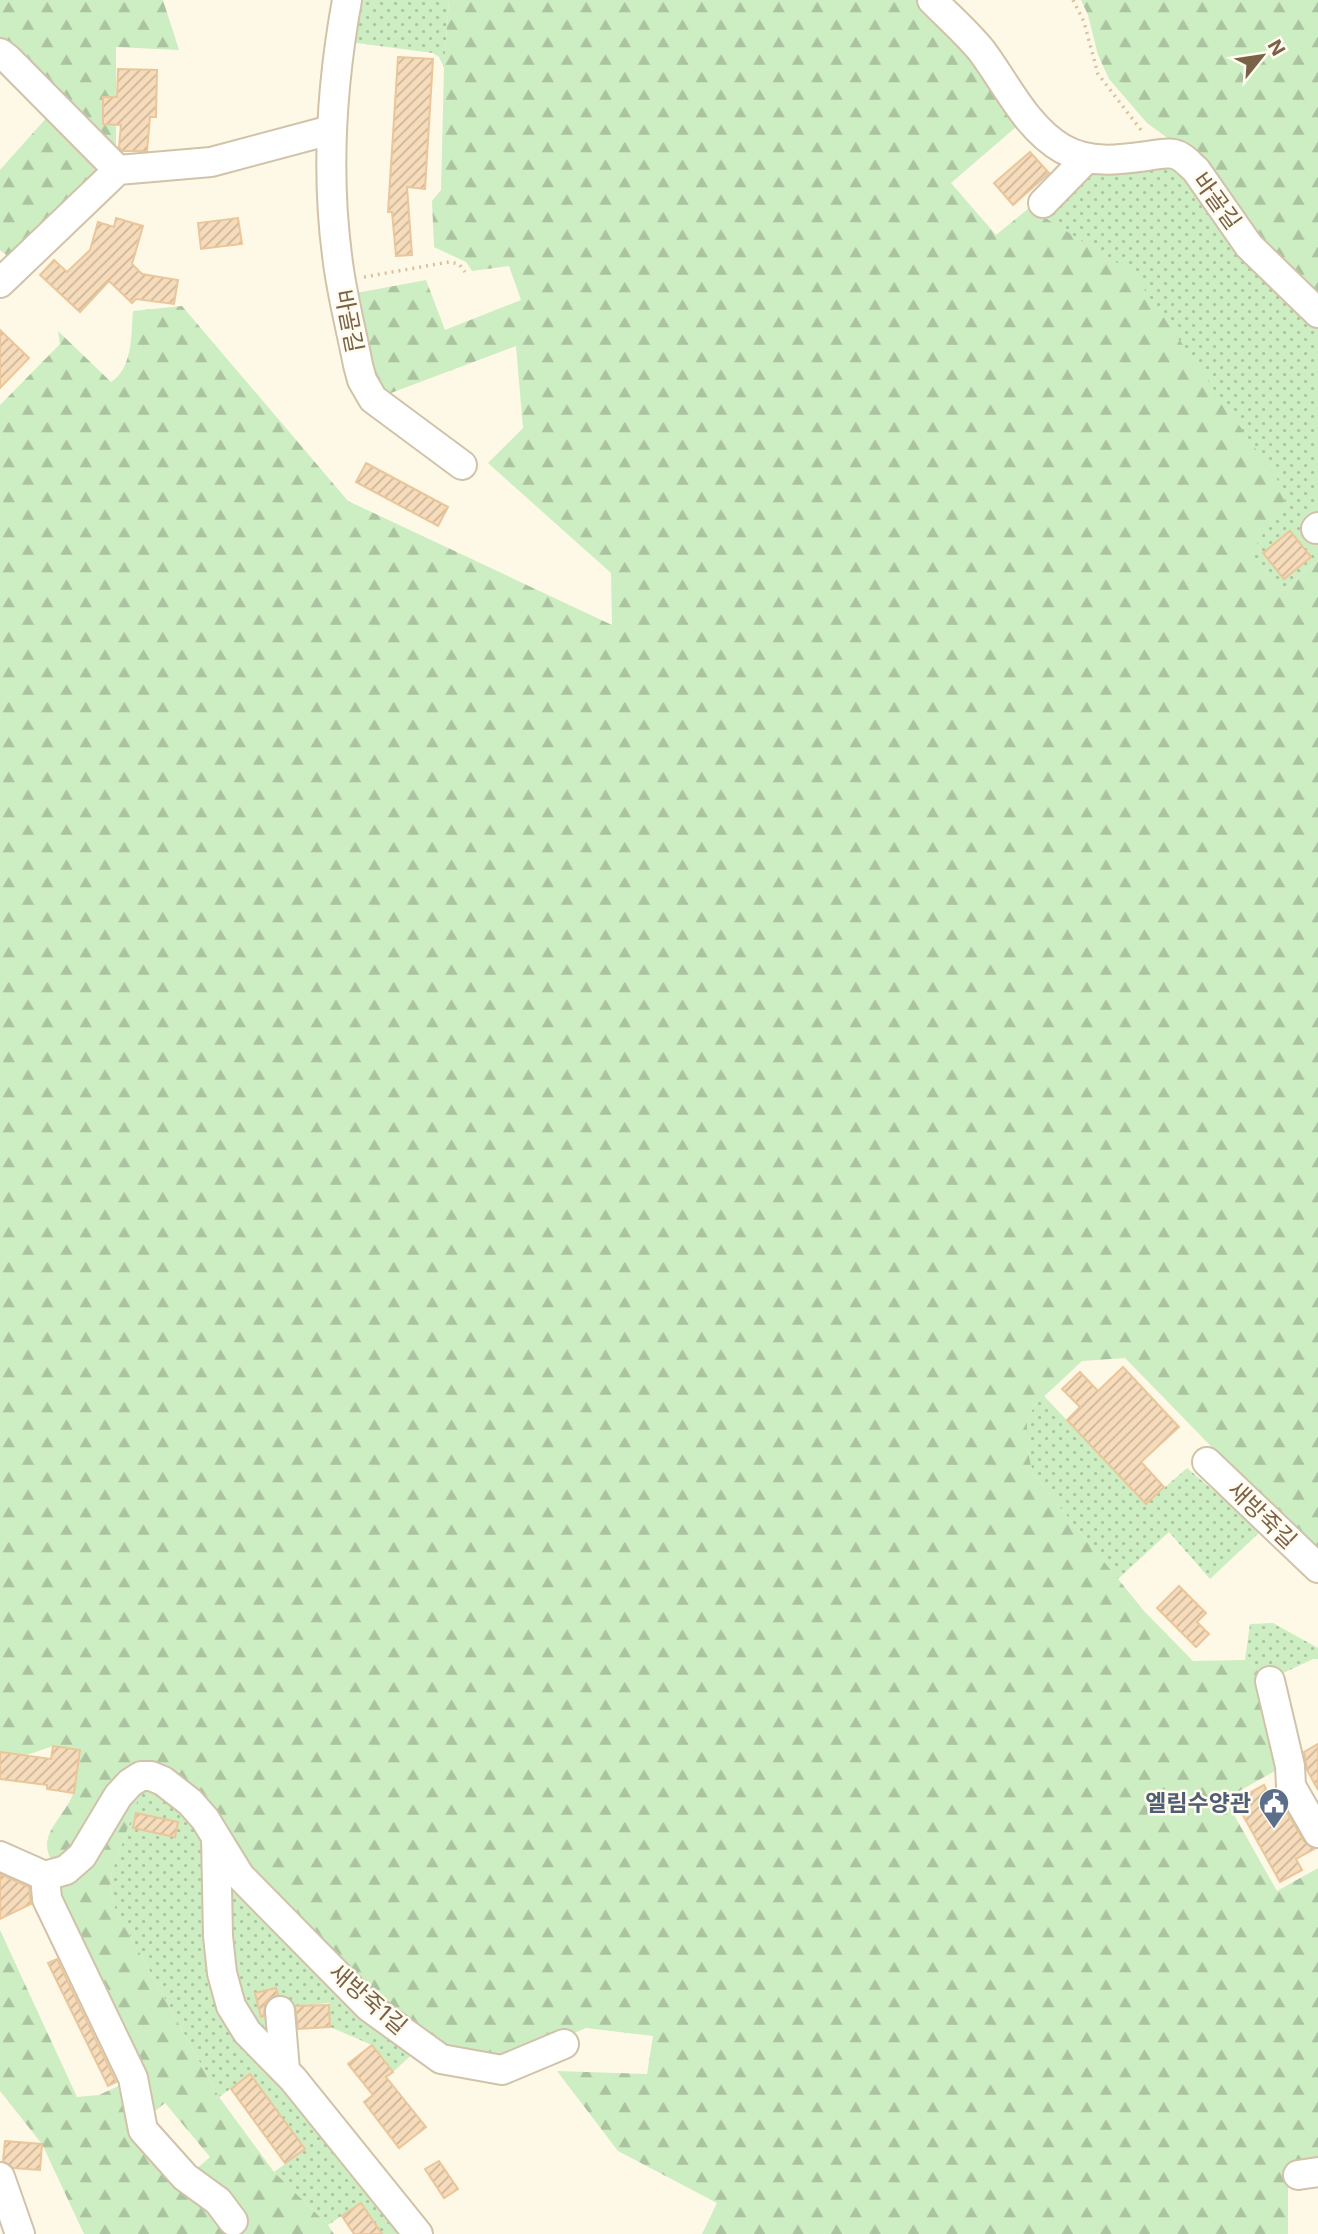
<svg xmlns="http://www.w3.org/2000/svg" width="1318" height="2234" viewBox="0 0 1318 2234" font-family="Inter,'Noto Sans KR',sans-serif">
	<defs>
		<pattern id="grass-dots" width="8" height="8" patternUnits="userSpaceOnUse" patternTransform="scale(1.75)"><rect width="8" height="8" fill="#cdedc2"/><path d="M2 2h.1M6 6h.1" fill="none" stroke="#abc3a0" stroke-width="1.8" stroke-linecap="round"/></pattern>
		<pattern id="forest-firs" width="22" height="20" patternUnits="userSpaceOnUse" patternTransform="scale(1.75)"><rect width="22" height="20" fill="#cdedc2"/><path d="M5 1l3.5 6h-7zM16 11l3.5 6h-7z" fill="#abc3a0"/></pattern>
		<pattern id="building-hatch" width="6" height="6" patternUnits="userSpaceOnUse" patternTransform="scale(1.75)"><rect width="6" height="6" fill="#f6dcbb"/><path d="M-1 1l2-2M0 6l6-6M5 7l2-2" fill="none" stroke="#ccb69a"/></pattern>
	</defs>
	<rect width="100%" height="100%" fill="#fef9e6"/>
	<path fill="url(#grass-dots)" d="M355,0H449L444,67L439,57L433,53L349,42Z
		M1168,159L1318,318V560L1282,591L1250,552L1040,215L1085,168Z
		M1044,1396L1146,1504L1187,1468L1261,1531L1210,1579L1169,1532L1118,1579L1033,1474L1027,1447V1422L1034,1406Z
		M1273,1623L1318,1648V1659H1313L1279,1675L1259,1673L1252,1664L1245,1660L1250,1624Z
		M144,1782L205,1828L220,1987L411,2234H382L361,2203L328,2225L274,2172L304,2150L250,2075L219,2097L115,1908L110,1891L112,1872Z
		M237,1887L419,2048L393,2072L372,2045L330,2027L329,2003L274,2008L271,2039L237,2007L224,1894Z"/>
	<path fill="url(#forest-firs)" d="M0,0H163L179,50L116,47V149L0,40Z
		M449,0H923L1018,112L1016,127L951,183L996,235L1029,208L1132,272L1288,495L1251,553L1282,591L1318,560V1556L1125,1358L1082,1361L1034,1406L1027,1422V1447L1033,1474L1144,1611L1193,1661L1245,1660L1252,1664L1259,1673L1282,1767L1225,1799L1277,1891L1318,1868V2165L1288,2182V2234H702L717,2203L618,2151L557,2071L647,2074L653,2036L586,2028L501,2064L443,2055L372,2003L154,1771L80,1850L53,1863C35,1835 63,1820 73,1794C78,1782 78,1764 80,1750L53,1746L24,1756L0,1752V405L60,344L58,331L111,382C133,368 131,335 133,311L182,306L348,501L612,625L611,573L488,463L523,428L516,346L383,396L373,387L351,294L426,280L445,330L521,300L509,266L472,271L466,262L434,247L432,201L441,190L444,67Z
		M1081,0H1318V307L1188,153L1147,123L1109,79L1098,55L1088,15Z
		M48,116L102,171L10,258L0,250V170Z
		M144,1782L112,1872L110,1891L115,1908L219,2097L274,2172L328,2225L334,2234H233L192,2173L210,2157L165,2103L146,2118L58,1909L59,1887Z
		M0,1930L77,2097L99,2095L127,2082L192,2191L230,2234H84L42,2144L0,2091Z"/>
	<path fill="url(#building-hatch)" stroke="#eac69a" stroke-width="2" d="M398,57L433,59L425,189L407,187L412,255L396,256L392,212H388Z
		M118,69L157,70L156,117H150L147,151H122L119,147L121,125L103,124V97H117Z
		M1030,152L1049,173L1013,205L994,183Z
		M116,218L143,226L132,264L142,274L178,280L174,304L136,299L132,303L109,281L80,312L40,275L54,260L67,272L90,250L98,222L114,227Z
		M238,218L242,244L201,249L198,223Z
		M0,330L29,358L0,388Z
		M366,463L448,507L438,526L356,482Z
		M1290,531L1311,557L1284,579L1263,553Z
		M1123,1367L1179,1427L1141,1462L1164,1487L1146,1504L1067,1420L1080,1407L1062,1389L1080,1372L1098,1391Z
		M1179,1586L1206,1613L1197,1622L1209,1634L1196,1647L1157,1608Z
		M1318,1744V1790L1307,1770L1304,1752Z
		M53,1746L80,1750L74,1793L47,1789V1785L0,1779V1752L51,1759Z
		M1264,1785L1270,1797L1276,1794L1304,1841L1314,1849L1296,1859L1302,1870L1280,1882L1235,1801Z
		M136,1813L178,1822L175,1837L133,1828Z
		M0,1874L29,1887L31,1904L0,1919Z
		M57,1959L116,2082L108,2086L48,1963Z
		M276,1988L278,1995L270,1998L265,2003L264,2016L261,2017L255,1993Z
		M329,2005L330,2027L298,2029L295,2006Z
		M372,2045L393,2072L386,2077L426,2127L399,2148L364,2102L373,2095L348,2064Z
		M250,2074L305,2149L285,2163L231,2089Z
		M5,2141L42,2144L40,2170L13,2168L3,2161Z
		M439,2161L458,2189L444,2198L425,2169Z
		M361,2203L382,2234H354L342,2216Z"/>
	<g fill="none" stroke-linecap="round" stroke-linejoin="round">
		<g stroke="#d1c2aa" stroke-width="32">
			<path id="minor" d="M347,0C332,83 326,171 337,255C341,292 351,328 358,365L362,380L373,399L462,465
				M932,0C948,16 966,32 981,50C1006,83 1026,128 1063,149C1090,164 1118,160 1147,156C1156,155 1165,152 1174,154C1183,156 1189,164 1196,170L1249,246L1318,313
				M0,53L8,59L118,170
				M1043,203L1087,158
				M0,283L118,170L211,162L331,130
				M1316,529L1318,527
				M1207,1462L1318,1568
				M1270,1681L1290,1766L1291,1786L1318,1833
				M216,1837L240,1876L369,2007L441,2059L502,2070L564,2044
				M0,1856L45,1876L47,1899L133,2078L143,2130L185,2177L218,2201L233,2221
				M45,1876L66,1870L82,1856L118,1796L130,1783L141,1776H151L163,1781L190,1802L205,1819L216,1837L218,1936L222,1973L231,2006L247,2032L293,2079L418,2234
				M280,2011L285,2070
				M1298,2175L1318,2172
				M0,2177L20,2234"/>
		</g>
		<path stroke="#dbc09d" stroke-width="3.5" stroke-dasharray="2 5" stroke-linecap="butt" d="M1073,0L1084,22L1098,74L1144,134
			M364,277L449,262L459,264L465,272"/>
		<use href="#minor" stroke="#fff" stroke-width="28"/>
	</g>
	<defs>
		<g id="civic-pin" transform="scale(1.575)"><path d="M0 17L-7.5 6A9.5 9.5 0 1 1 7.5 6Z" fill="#5c6f8a" stroke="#fffbee"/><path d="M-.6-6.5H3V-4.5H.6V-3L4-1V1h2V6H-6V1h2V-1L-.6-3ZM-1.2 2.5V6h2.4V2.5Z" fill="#fff"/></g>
	</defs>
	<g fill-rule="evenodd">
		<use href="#civic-pin" x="1274" y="1803"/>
	</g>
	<g text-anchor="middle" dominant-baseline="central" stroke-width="5" stroke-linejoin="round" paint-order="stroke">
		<g font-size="23" fill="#7a6248" stroke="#fffbee">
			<text transform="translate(1217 201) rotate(54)">바골길</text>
			<text transform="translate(349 321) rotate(79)">바골길</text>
			<text transform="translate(1262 1515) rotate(44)">새방죽길</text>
			<text transform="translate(368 1999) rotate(41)">새방죽1길</text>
		</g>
		<g font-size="23" font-weight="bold" fill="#4e5e75" stroke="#fffbee" text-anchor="end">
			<text x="1251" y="1803">엘림수양관</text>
		</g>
	</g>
	<g transform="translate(1262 56) rotate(60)" stroke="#fffbee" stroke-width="5" paint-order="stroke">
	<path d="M0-5L12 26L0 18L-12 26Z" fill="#7a6248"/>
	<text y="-10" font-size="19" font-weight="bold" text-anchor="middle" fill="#7a6248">N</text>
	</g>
</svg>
